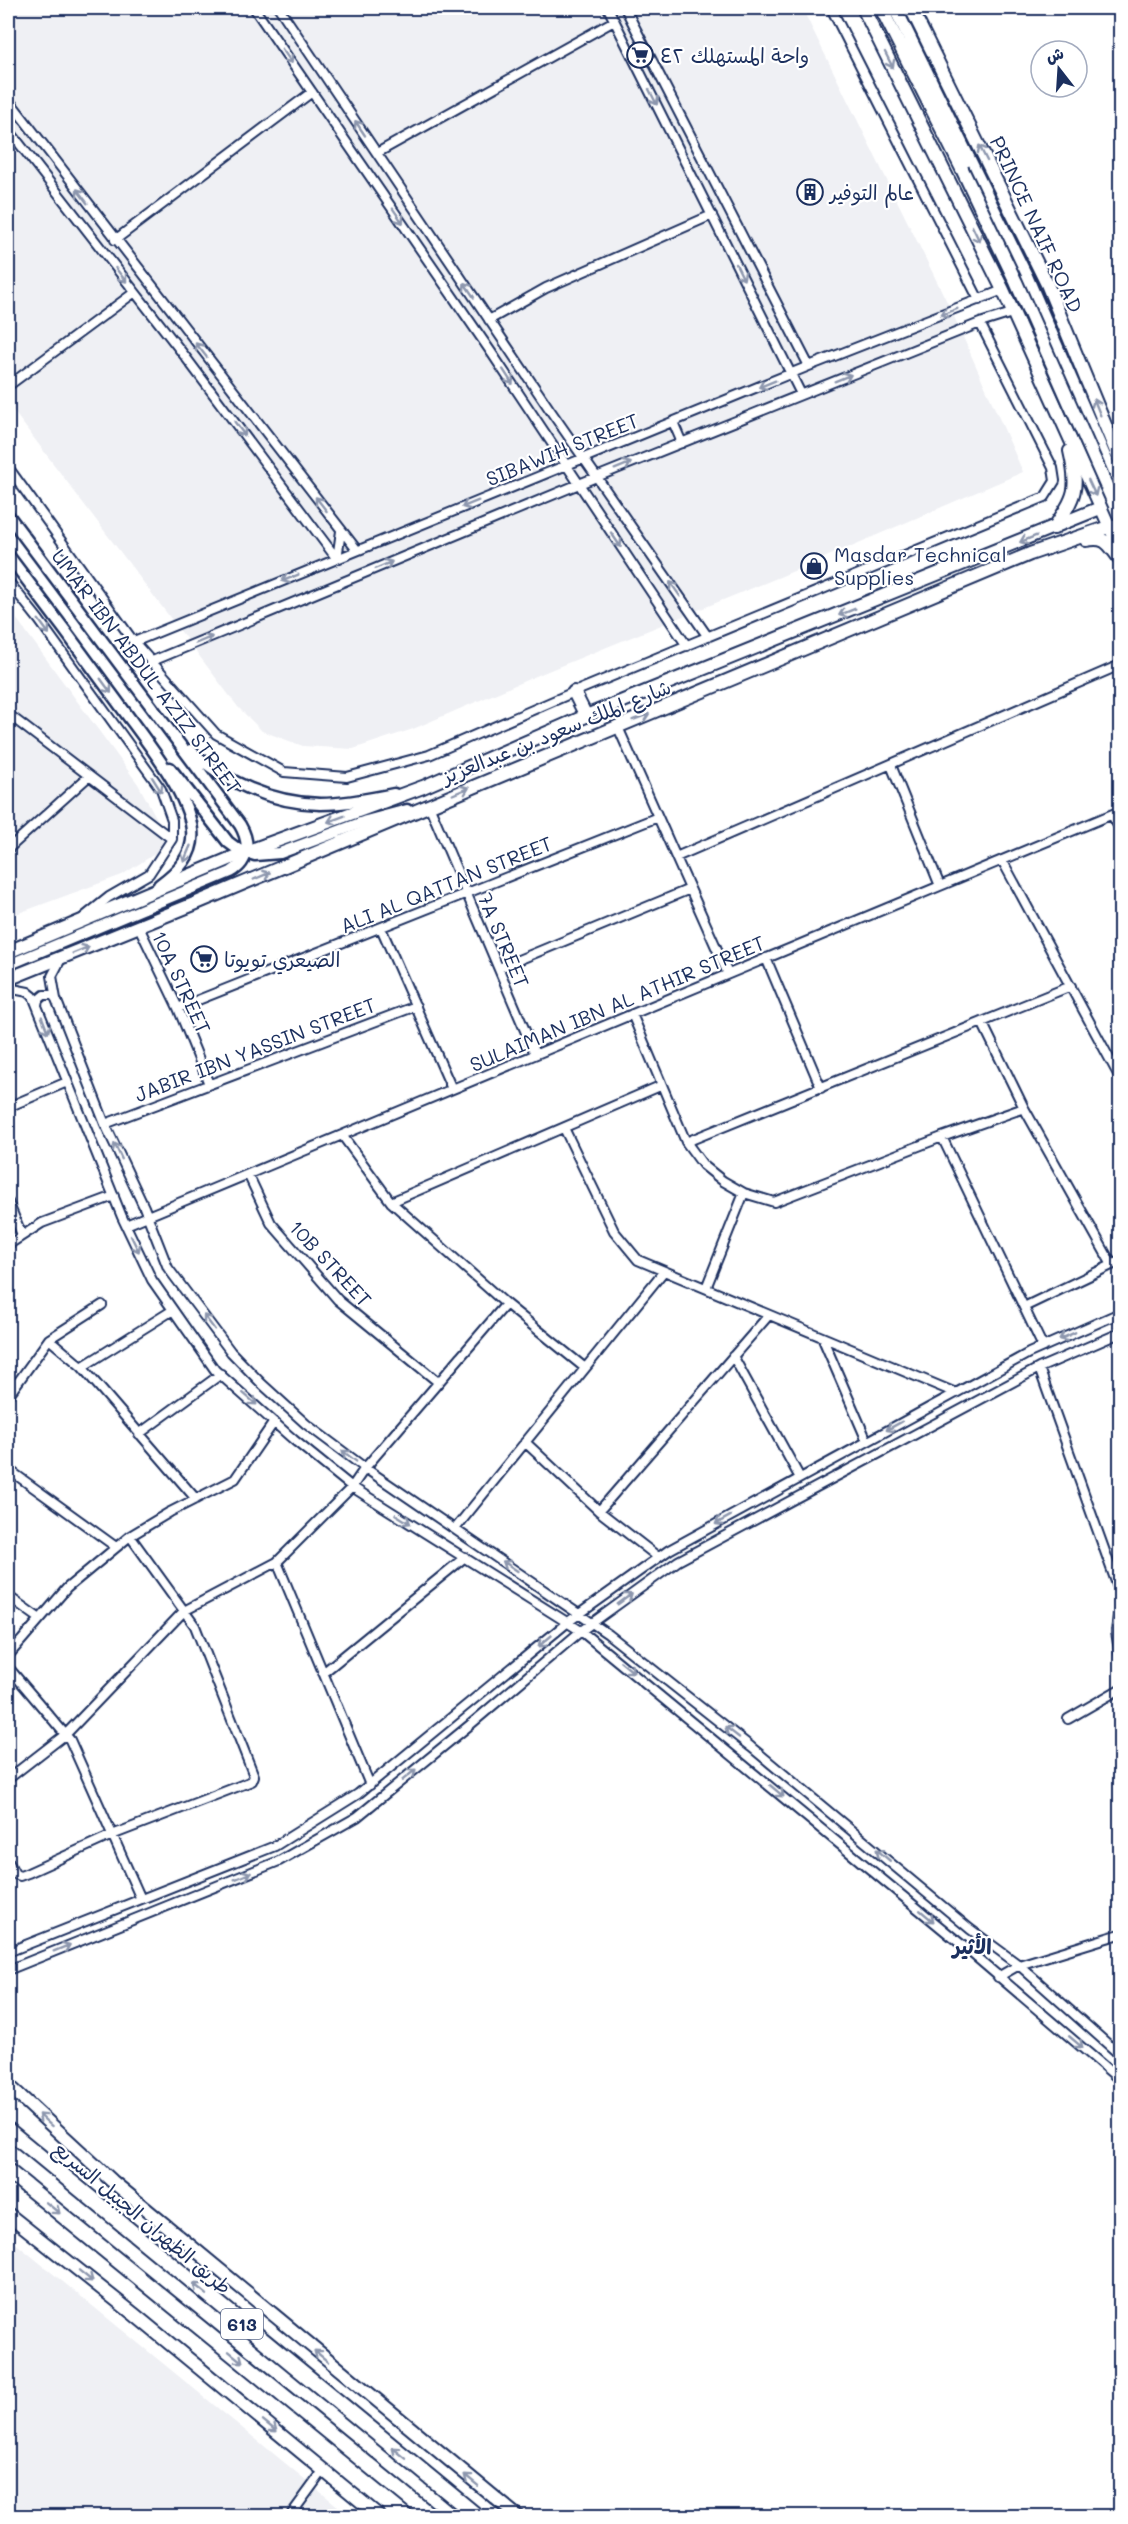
<svg xmlns="http://www.w3.org/2000/svg" width="1128" height="2524" viewBox="0 0 1128 2524" font-family="Mali,'Playpen Sans Arabic',sans-serif">
	<rect width="100%" height="100%" fill="#fff"/>
	<filter id="ink" filterUnits="userSpaceOnUse"><feTurbulence type="fractalNoise" baseFrequency=".0167" numOctaves="2"/><feDisplacementMap in="SourceGraphic" scale="12" xChannelSelector="R" yChannelSelector="G"/><feConvolveMatrix kernelMatrix="1 2 1 2 8 2 1 2 1" color-interpolation-filters="sRGB"/></filter>
	<g filter="url(#ink)">
		<path fill="#eff0f4" d="M8,8H802L952,312L1023,472L782,576L543,673L413,729L353,749L303,746L262,731L238,707L8,404Z
			M8,607L138,784L162,828L163,841L156,853L122,875L8,917Z
			M8,2237L307,2481L350,2516H8Z"/>
		<g fill="none" stroke-linecap="round" stroke-linejoin="round">
			<g stroke="#1b2f5e" stroke-width="12">
				<path id="street" d="M254,8L491,352L687,646
					M279,8L550,410L708,637
					M608,8L801,394
					M625,8L809,366
					M831,8L979,300
					M8,99L357,550
					M8,129L184,355L337,559
					M377,153L614,21
					M115,240L312,92
					M489,320L546,288L712,215
					M8,386L135,292
					M673,422L682,443
					M8,467L134,642L216,734L284,772L347,777L429,755L574,692L1045,497L1055,481L1053,468L980,323
					M337,559L341,531
					M8,581L39,620L161,789L172,820V839L149,874L109,897L84,917
					M134,642L809,366L1003,290
					M150,662L579,484L980,323L1012,313
					M8,714L172,839
					M617,725L728,974
					M891,765L940,886
					M429,805L535,1054
					M1112,815L1120,829
					M8,849L89,776
					M676,857L1120,665
					M1002,860L1120,1078
					M139,927L178,1008L209,1084
					M381,928L452,1089
					M766,958L821,1088
					M61,959L52,976L56,999L105,1124L144,1207L168,1268L231,1352L262,1384L306,1424L365,1468L608,1634L751,1747L970,1929L1019,1965L1120,2055
					M499,968L690,889
					M8,988L28,992L33,996L122,1217L152,1280L215,1370L294,1440L352,1487L581,1631L962,1945L1120,2080
					M37,1005L38,1000L44,995H53L56,999
					M178,1008L658,817
					M632,1014L686,1142L703,1165L723,1181L744,1193L774,1202L942,1137L1024,1108
					M982,1022L1024,1108L1112,1265
					M8,1107L67,1082
					M105,1124L416,1006
					M564,1128L614,1231L638,1260L956,1393
					M342,1135L391,1202L506,1304L585,1368
					M942,1137L1043,1347
					M686,1142L1071,986
					M248,1174L271,1223L338,1300L438,1382
					M8,1202L22,1235
					M391,1202L660,1086
					M126,1225L1120,811
					M8,1245L42,1223L114,1196
					M706,1288L744,1193
					M1024,1307L1120,1261
					M822,1337L867,1441
					M49,1339L82,1367L196,1499
					M733,1356L800,1478
					M82,1367L173,1310
					M1039,1368L1120,1593
					M8,1378L16,1385
					M8,1396L49,1339L102,1305
					M139,1434L221,1374
					M525,1442L599,1511L658,1557
					M8,1469L116,1547
					M599,1511L769,1315
					M455,1529L664,1271
					M277,1562L370,1785
					M8,1596L40,1619
					M1120,1600L1116,1632L1120,1656
					M8,1656L67,1588L130,1536L170,1512L235,1479L274,1422
					M8,1667L70,1740L141,1899
					M323,1673L465,1557
					M1068,1719L1120,1689
					M8,1779L66,1734L184,1611L277,1562L352,1487L365,1468L506,1304
					M8,1861L15,1874L20,1876L28,1873L112,1835L252,1781L254,1776L195,1626L130,1536
					M8,1952L275,1846L358,1794L568,1622L669,1550L1029,1353L1120,1313
					M8,1970L279,1861L357,1817L471,1724L581,1631L678,1561L1039,1368L1120,1333
					M998,1977L1019,1965L1120,1934
					M290,2516L323,2471"/>
			</g>
			<g stroke="#1b2f5e" stroke-width="15">
				<path id="secondary" d="M8,515L240,825C250,842 250,861 231,872L8,965
					M8,555C47,606 85,657 122,708C145,740 188,792 192,830C195,855 177,872 159,885
					M190,750C223,782 273,803 320,804C345,804 370,799 394,794
					M170,768L228,842L239,850L255,855L280,853L366,821L407,810"/>
			</g>
			<g stroke="#1b2f5e" stroke-width="16">
				<path id="primary" d="M863,8L1003,290L1120,549
					M881,8L962,169
					M895,8L1026,276L1120,493
					M911,8L1047,284L1120,461
					M1054,528C1076,495 1079,490 1070,451
					M1086,540C1107,536 1108,544 1120,559
					M574,692L586,716
					M8,952L246,852L423,787L586,716L1120,500
					M8,979L194,904L1030,554L1120,523
					M8,2085L112,2181L517,2516
					M8,2214L135,2315L379,2516"/>
			</g>
			<g stroke="#1b2f5e" stroke-width="18">
				<path id="highway" d="M8,2130L477,2516
					M8,2171L431,2516"/>
			</g>
			<use href="#street" stroke="#fff" stroke-width="8"/>
			<use href="#secondary" stroke="#fff" stroke-width="10"/>
			<use href="#primary" stroke="#fff" stroke-width="12"/>
			<use href="#highway" stroke="#fff" stroke-width="14"/>
			<g stroke="#1b2f5e" stroke-width="16" stroke-linecap="butt">
				<path id="primary-bridge" d="M962,169L1016,282L1120,517"/>
			</g>
			<use href="#primary-bridge" stroke="#fff" stroke-width="12"/>
		</g>
		<defs><path id="oneway-shaft" d="M-6 0H5M1.5-3L5.5 0L1.5 3" fill="none" stroke-width="1.6" stroke-linecap="round" stroke-linejoin="round" transform="scale(1.5)"/></defs>
		<g stroke="#8d97ae">
			<use href="#oneway-shaft" transform="translate(287 56) rotate(55)"/>
			<use href="#oneway-shaft" transform="translate(889 60) rotate(63)"/>
			<use href="#oneway-shaft" transform="translate(653 97) rotate(63)"/>
			<use href="#oneway-shaft" transform="translate(360 128) rotate(-124)"/>
			<use href="#oneway-shaft" transform="translate(983 153) rotate(-117)"/>
			<use href="#oneway-shaft" transform="translate(82 196) rotate(-127)"/>
			<use href="#oneway-shaft" transform="translate(398 216) rotate(55)"/>
			<use href="#oneway-shaft" transform="translate(976 234) rotate(64)"/>
			<use href="#oneway-shaft" transform="translate(740 272) rotate(64)"/>
			<use href="#oneway-shaft" transform="translate(121 275) rotate(52)"/>
			<use href="#oneway-shaft" transform="translate(469 290) rotate(-124)"/>
			<use href="#oneway-shaft" transform="translate(949 312) rotate(159)"/>
			<use href="#oneway-shaft" transform="translate(201 350) rotate(-128)"/>
			<use href="#oneway-shaft" transform="translate(508 377) rotate(57)"/>
			<use href="#oneway-shaft" transform="translate(843 378) rotate(-22)"/>
			<use href="#oneway-shaft" transform="translate(767 384) rotate(158)"/>
			<use href="#oneway-shaft" transform="translate(1097 407) rotate(-112)"/>
			<use href="#oneway-shaft" transform="translate(240 429) rotate(53)"/>
			<use href="#oneway-shaft" transform="translate(623 466) rotate(-22)"/>
			<use href="#oneway-shaft" transform="translate(1092 488) rotate(65)"/>
			<use href="#oneway-shaft" transform="translate(321 504) rotate(-128)"/>
			<use href="#oneway-shaft" transform="translate(470 504) rotate(158)"/>
			<use href="#oneway-shaft" transform="translate(1028 539) rotate(158)"/>
			<use href="#oneway-shaft" transform="translate(616 540) rotate(56)"/>
			<use href="#oneway-shaft" transform="translate(384 565) rotate(-23)"/>
			<use href="#oneway-shaft" transform="translate(290 578) rotate(158)"/>
			<use href="#oneway-shaft" transform="translate(675 589) rotate(-125)"/>
			<use href="#oneway-shaft" transform="translate(847 612) rotate(158)"/>
			<use href="#oneway-shaft" transform="translate(44 627) rotate(54)"/>
			<use href="#oneway-shaft" transform="translate(204 640) rotate(-23)"/>
			<use href="#oneway-shaft" transform="translate(106 686) rotate(54)"/>
			<use href="#oneway-shaft" transform="translate(641 717) rotate(-20)"/>
			<use href="#oneway-shaft" transform="translate(157 785) rotate(58)"/>
			<use href="#oneway-shaft" transform="translate(461 791) rotate(-23)"/>
			<use href="#oneway-shaft" transform="translate(336 819) rotate(160)"/>
			<use href="#oneway-shaft" transform="translate(187 854) rotate(113)"/>
			<use href="#oneway-shaft" transform="translate(262 876) rotate(-23)"/>
			<use href="#oneway-shaft" transform="translate(81 950) rotate(-22)"/>
			<use href="#oneway-shaft" transform="translate(45 1025) rotate(69)"/>
			<use href="#oneway-shaft" transform="translate(118 1151) rotate(-115)"/>
			<use href="#oneway-shaft" transform="translate(135 1244) rotate(64)"/>
			<use href="#oneway-shaft" transform="translate(209 1322) rotate(-127)"/>
			<use href="#oneway-shaft" transform="translate(1067 1336) rotate(156)"/>
			<use href="#oneway-shaft" transform="translate(250 1399) rotate(41)"/>
			<use href="#oneway-shaft" transform="translate(894 1426) rotate(151)"/>
			<use href="#oneway-shaft" transform="translate(349 1456) rotate(-143)"/>
			<use href="#oneway-shaft" transform="translate(403 1519) rotate(32)"/>
			<use href="#oneway-shaft" transform="translate(723 1520) rotate(151)"/>
			<use href="#oneway-shaft" transform="translate(510 1566) rotate(-146)"/>
			<use href="#oneway-shaft" transform="translate(625 1599) rotate(-36)"/>
			<use href="#oneway-shaft" transform="translate(545 1641) rotate(140)"/>
			<use href="#oneway-shaft" transform="translate(627 1667) rotate(39)"/>
			<use href="#oneway-shaft" transform="translate(732 1732) rotate(-142)"/>
			<use href="#oneway-shaft" transform="translate(409 1775) rotate(-39)"/>
			<use href="#oneway-shaft" transform="translate(777 1791) rotate(40)"/>
			<use href="#oneway-shaft" transform="translate(883 1855) rotate(-140)"/>
			<use href="#oneway-shaft" transform="translate(243 1876) rotate(-22)"/>
			<use href="#oneway-shaft" transform="translate(927 1916) rotate(40)"/>
			<use href="#oneway-shaft" transform="translate(62 1948) rotate(-22)"/>
			<use href="#oneway-shaft" transform="translate(1076 2042) rotate(40)"/>
			<use href="#oneway-shaft" transform="translate(45 2120) rotate(-138)"/>
			<use href="#oneway-shaft" transform="translate(53 2208) rotate(39)"/>
			<use href="#oneway-shaft" transform="translate(86 2276) rotate(39)"/>
			<use href="#oneway-shaft" transform="translate(200 2289) rotate(-141)"/>
			<use href="#oneway-shaft" transform="translate(321 2356) rotate(-141)"/>
			<use href="#oneway-shaft" transform="translate(236 2357) rotate(39)"/>
			<use href="#oneway-shaft" transform="translate(270 2426) rotate(39)"/>
			<use href="#oneway-shaft" transform="translate(399 2453) rotate(-141)"/>
			<use href="#oneway-shaft" transform="translate(471 2480) rotate(-141)"/>
		</g>
	</g>
	<defs>
		<g id="supermarket-ring" transform="scale(1.35)"><circle r="9.5" fill="#fff" stroke="#1b2f5e" stroke-width="1.5"/><path d="M-6-5.5h2.5l.6 2H6L4.5 2H-2.5L-4.4-4H-6ZM-1.5 3.2a1.3 1.3 0 1 0 .1 0ZM3 3.2a1.3 1.3 0 1 0 .1 0Z" fill="#1b2f5e"/></g>
		<g id="building-ring" transform="scale(1.35)"><circle r="9.5" fill="#fff" stroke="#1b2f5e" stroke-width="1.5"/><path d="M-4-6H4V6H1V3H-1V6H-4ZM-2.5-4.3h1.7v1.8h-1.7ZM.8-4.3h1.7v1.8H.8ZM-2.5-1h1.7V.8h-1.7ZM.8-1h1.7V.8H.8Z" fill="#1b2f5e"/></g>
		<g id="shop-ring" transform="scale(1.35)"><circle r="9.5" fill="#fff" stroke="#1b2f5e" stroke-width="1.5"/><path d="M-5-2.5h2.3a2.7 3.5 0 0 1 5.4 0H5L5.5 6h-11ZM-1.5-2.5h3a1.5 2.3 0 0 0-3 0Z" fill="#1b2f5e"/></g>
	</defs>
	<g fill-rule="evenodd">
		<use href="#supermarket-ring" x="640" y="55"/>
		<use href="#building-ring" x="810" y="192"/>
		<use href="#shop-ring" x="814" y="566"/>
		<use href="#supermarket-ring" x="204" y="959"/>
	</g>
	<g text-anchor="middle" dominant-baseline="central" stroke-width="4.5" stroke-linejoin="round" paint-order="stroke">
		<rect fill="#fff" stroke="#5f6d8e" stroke-width="1.5" x="221" y="2309" width="42" height="30" rx="4.5"/>
		<g font-size="18" font-weight="bold" fill="#1b2f5e">
			<text x="242" y="2324">613</text>
		</g>
		<g font-size="20" fill="#1b2f5e" stroke="#fff" text-anchor="start">
			<text x="660" y="55">واحة المستهلك ٤٢</text>
			<text x="830" y="192">عالم التوفير</text>
			<text x="834" y="554">Masdar Technical<tspan x="834" dy="23">Supplies</tspan></text>
			<text x="224" y="959">الصيعري تويوتا</text>
		</g>
		<g font-size="20" fill="#1b2f5e" stroke="#fff">
			<text transform="translate(1037 224) rotate(65)">PRINCE NAIF ROAD</text>
			<text transform="translate(562 449) rotate(-22)">SIBAWIH STREET</text>
			<text transform="translate(147 671) rotate(53)">UMAR IBN ABDUL AZIZ STREET</text>
			<text transform="translate(556 731) rotate(-22)">شارع الملك سعود بن عبدالعزيز</text>
			<text transform="translate(446 884) rotate(-22)">ALI AL QATTAN STREET</text>
			<text transform="translate(504 940) rotate(67)">7A STREET</text>
			<text transform="translate(182 982) rotate(65)">10A STREET</text>
			<text transform="translate(617 1003) rotate(-23)">SULAIMAN IBN AL ATHIR STREET</text>
			<text transform="translate(255 1049) rotate(-21)">JABIR IBN YASSIN STREET</text>
			<text transform="translate(331 1263) rotate(47)">10B STREET</text>
			<text transform="translate(143 2217) rotate(40)">طريق الظهران الجبيل السريع</text>
		</g>
		<g font-size="21" font-weight="bold" fill="#1b2f5e" stroke="#fff">
			<text x="972" y="1945">الأثير</text>
		</g>
	</g>
	<rect width="1128" height="2524" fill="none" stroke="#fff" stroke-width="30"/>
	<rect x="15" y="15" width="1098" height="2494" fill="none" stroke="#1b2f5e" stroke-width="2" filter="url(#ink)"/>
	<g transform="translate(1059 69) rotate(343)"><circle r="28" fill="#ffffff" stroke="#a4acbf" stroke-width="1.5"/>
	<path d="M0-4.5L10 22L0 15L-10 22Z" fill="#1b2f5e"/>
	<text y="-9" font-size="16" font-weight="bold" text-anchor="middle" fill="#1b2f5e">ش</text>
	</g>
</svg>
